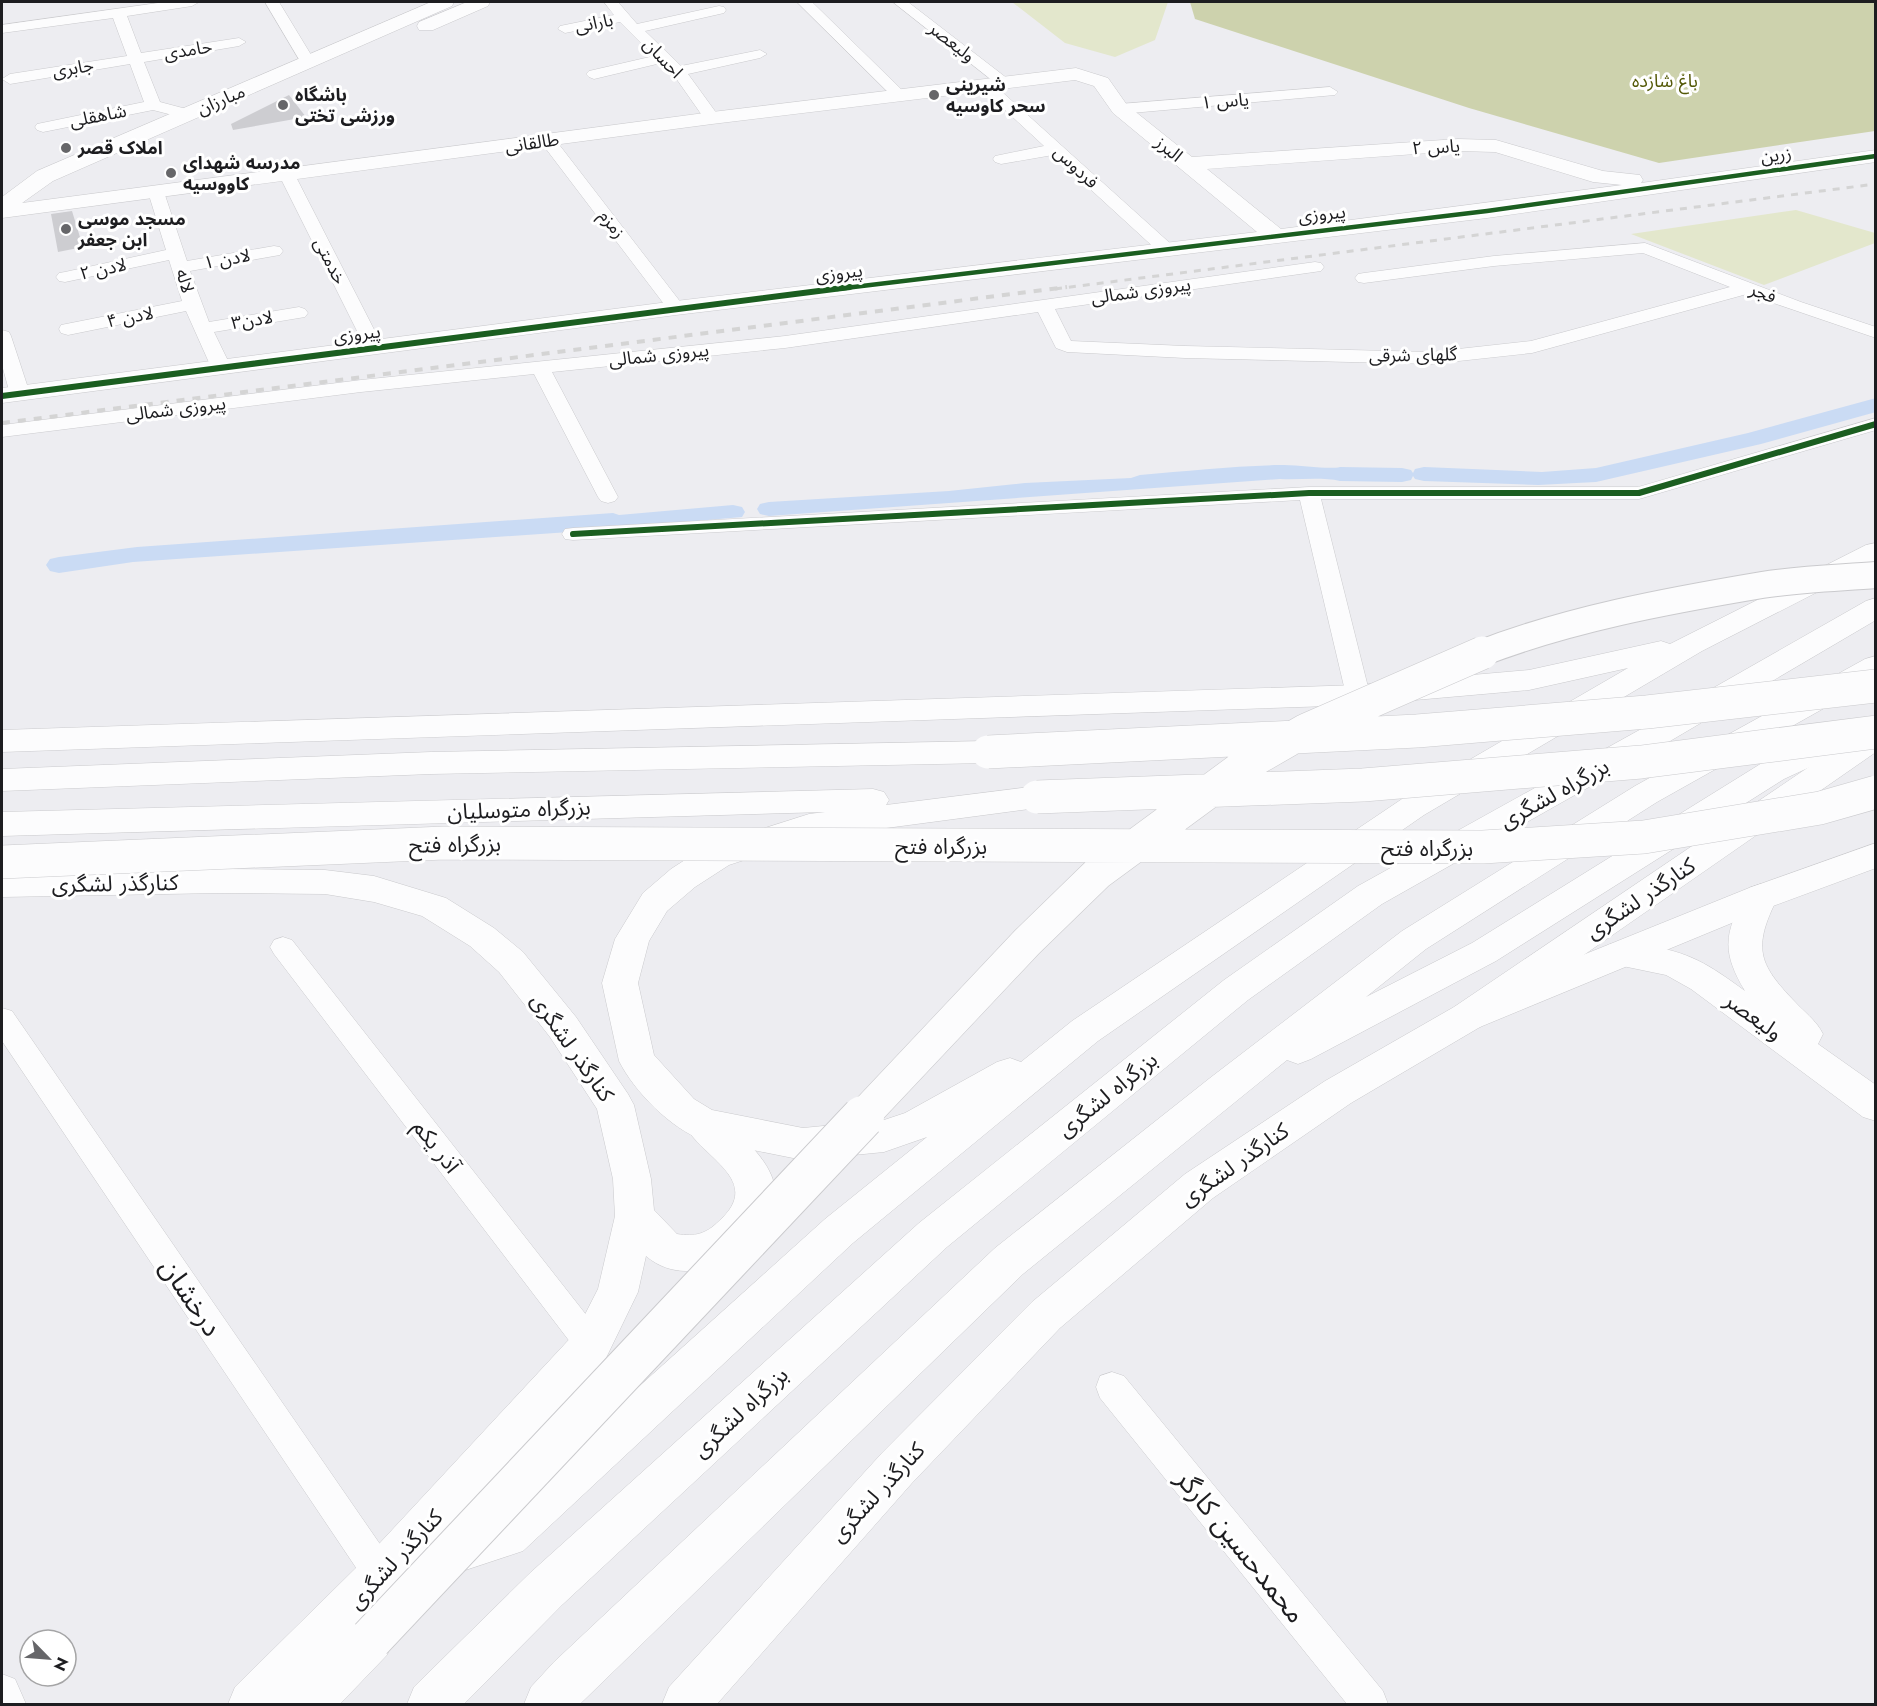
<svg xmlns="http://www.w3.org/2000/svg" width="1877" height="1706" viewBox="0 0 1877 1706" font-family="Jost,'Noto Sans Arabic',sans-serif">
	<rect width="100%" height="100%" fill="#ededf1"/>
	<path fill="#e3e7cc" d="M1012,2H1168L1155,40L1115,57L1065,43Z
		M1796,210L1875,233V243L1764,285L1631,234Z"/>
	<path fill="#cdd2ad" d="M1190,2H1875V131L1659,163L1469,108L1195,19Z"/>
	<g fill="none" stroke-linecap="round" stroke-linejoin="round">
		<path fill="#cadbf4" fill-rule="evenodd" d="M1876,398V412L1761,444L1596,482L1538,485L1424,481L1415,479L1413,476L1411,480L1402,482L1340,481C1322,477 1300,480 1280,479L769,516L760,514L757,509L760,504L769,502L949,491L1025,483L1131,478L1140,475C1187,471 1234,466 1280,465C1297,464 1328,470 1340,467L1402,468L1411,470L1413,473L1415,469L1424,467L1542,472L1596,468L1748,433Z
			M733,505L742,507L745,512L742,517L628,527L622,526L613,529L133,562L59,573L50,571L46,565L50,559L59,557L137,547L613,513L619,515Z"/>
	</g>
	<path fill="#cdcdd1" d="M289,95L306,117L233,130L231,124Z
		M72,211L83,247L58,252L51,214Z"/>
	<g fill="none" stroke-linecap="round" stroke-linejoin="round">
		<g stroke="#cacacd" stroke-width="1">
			<path id="street" d="M165,2H199L192,6L127,16L141,53L239,38L246,42L239,46L144,62L160,102L194,111L196,114L194,117L188,119L153,110L43,132L37,130L35,127L37,124L144,102L130,64L10,84L2,79L10,74L127,56L113,18L2,33V25Z
				M265,2H279L316,63L313,66H303Z
				M604,2H618L637,24L719,6L724,7L726,10L724,13L645,31L681,66L760,50L767,54L760,58L688,74L720,118L712,123L706,121L673,74L661,63L594,79L589,77L586,74L589,71L654,56L620,22L565,33L558,29L560,26L614,15Z
				M797,2H812L904,92L907,95L904,98H894Z
				M893,2H908L1008,79L1011,82L1008,85H998Z
				M986,80L991,82L1172,245L1175,249L1172,253H1160L1053,155L1001,164L995,162L993,159L995,156L1044,146L981,88L978,85L981,82Z
				M1330,87L1338,92L1335,95L1120,114L1112,109L1120,104Z
				M548,136L554,138L682,304L685,308L682,312H670L540,141Z
				M287,170L295,175L383,347L381,351H367L279,175Z
				M156,187L164,192L187,261L274,246L280,247L283,251L280,255L274,256L190,271L209,322L299,307L305,309L308,313L305,317L214,332L231,367L228,371H214L211,367L186,311L68,335L61,333L59,329L61,325L182,301L169,260L65,282L59,281L56,277L59,273L65,272L166,250L148,192Z
				M1645,243L1801,302L1876,327V338L1747,294L1532,353L1431,364L1185,358L1067,352L1056,348L1038,312L785,348L552,372L618,497L615,501L608,503L601,501L598,497L534,374L361,392L2,437V425L361,380L785,336L1315,262L1321,263L1324,267L1321,271L1055,309L1071,341L1185,346L1431,352L1531,341L1730,287L1643,253L1494,266L1364,283L1358,282L1355,278L1358,274L1364,273L1494,256Z
				M2,330L9,332L11,336L30,394L27,398H13L10,394L2,365Z
				M1876,418V430L1639,499H1321L1370,695L1366,701L1358,703L1350,701L1346,695L1300,500L573,540L565,539L562,534L565,529L573,528L1309,487H1638Z
				M283,937L292,940L602,1335L607,1345L602,1355L591,1360L580,1355L274,954L270,947L274,940Z
				M2,1008L12,1011L393,1563L399,1575L393,1587L381,1593L369,1587L2,1041Z
				M1112,1372L1124,1376L1383,1691L1388,1704H1347L1100,1398L1096,1387L1100,1376Z
				M2,1674L15,1679L26,1704H2Z"/>
		</g>
		<g stroke="#cacacd" stroke-width="1">
			<path id="secondary" d="M431,2H454L452,6L53,181L22,203L712,112L1076,68L1108,78L1127,105L1192,157L1458,139L1496,140L1603,171L1640,175L1643,180L1641,183L1876,150V162L1487,218L676,315L2,403V388L676,301L1257,232L1113,113L1094,86L1075,80L712,124L2,218V197L37,171ZM1458,151L1495,152L1593,182L1622,185L1281,229L1207,169Z
				M467,2H490L488,6L433,30H419L417,26L419,22Z
				M1761,884L1773,888L1778,897C1751,950 1759,965 1799,1006C1808,1015 1817,1022 1823,1034L1818,1044L1876,1085V1121L1863,1117L1691,989L1666,975L1608,963L1603,954L1608,945C1621,940 1631,942 1644,945C1690,952 1708,964 1745,991C1719,948 1726,930 1749,888Z"/>
		</g>
		<g stroke="#cacacd" stroke-width="1">
			<path id="primary" d="M1876,726V752L1480,1027L1351,1103L1213,1198L1060,1328L912,1483L717,1704H662L669,1687L882,1453L1032,1302L1185,1174L1325,1081L1454,1007L1865,729Z
				M220,869L325,870L374,876L446,898L494,928L523,952L576,1017L628,1094L634,1105L651,1179L654,1210L677,1234C695,1237 706,1234 719,1221C765,1180 701,1158 684,1124L690,1113C713,1105 719,1115 736,1131C752,1146 774,1168 775,1191C775,1200 771,1209 768,1217C747,1259 687,1291 646,1256L638,1292L606,1358L397,1591L285,1704H228L235,1687L365,1559L576,1332L598,1289L615,1216L613,1179L597,1109L550,1037L499,972L470,946L422,916L374,902L325,894L220,893L2,897V873Z"/>
		</g>
		<g stroke="#cacacd" stroke-width="1">
			<path id="highway" d="M1876,543V562L1702,651L1424,815L1098,1041L853,1243L523,1551L381,1598L365,1591L358,1575L365,1559L494,1517L825,1219L927,1137L884,1152L803,1160L703,1140C671,1129 634,1091 619,1061L602,983L615,939L643,893L671,869L705,847L809,814L825,812L2,836V812L873,789L884,792L889,800L886,805L1037,786L1048,789L1053,797L1048,805L1037,808L811,838L729,865L695,887L667,911L649,941L638,983L654,1055L694,1099L712,1110L803,1128L884,1120L905,1113L997,1062L1010,1058L1021,1062L1072,1021L1402,799L1628,668L1529,690L1358,705L2,752V730L1358,685L1529,670L1661,641L1670,644L1866,545Z
				M1876,598V620L1665,744L1382,904L1248,1000L947,1247L562,1605L464,1704H407L414,1687L530,1573L919,1223L1224,980L1358,886L1643,728L1866,601Z
				M1876,656V679L1657,802L1426,949L1366,997L1472,943L1762,763L1842,728L1853,731L1858,739L1853,747L1784,779L1496,961L1311,1059L1298,1064L1287,1060L1023,1274L580,1704H524L531,1687L554,1662L995,1248L1210,1078L1402,931L1635,786L1865,659Z
				M988,741L999,744L1004,752L999,760L988,763L431,774L2,791V769L431,752Z
				M1876,843V868L1773,906L1480,1027L1467,1031L1454,1027L1449,1017L1454,1007L1749,888Z
				M371,1616L387,1623L394,1639L387,1655L340,1704H284L291,1687L355,1623Z"/>
		</g>
		<use href="#street" fill="#fcfcfd" fill-rule="evenodd"/>
		<use href="#secondary" fill="#fcfcfd" fill-rule="evenodd"/>
		<use href="#primary" fill="#fcfcfd" fill-rule="evenodd"/>
		<use href="#highway" fill="#fcfcfd" fill-rule="evenodd"/>
		<path stroke="#d4d4d4" stroke-width="3" stroke-dasharray="7 7" stroke-linecap="butt" d="M1055,289L1876,184"/>
		<path stroke="#d4d4d4" stroke-width="4" stroke-dasharray="8 8" stroke-linecap="butt" d="M2,423L1067,287"/>
		<g stroke="#cacacd" stroke-width="28" stroke-linecap="butt">
			<path id="highway-bridge-far2" d="M1479,654C1569,619 1667,601 1762,585C1800,579 1838,578 1876,575"/>
		</g>
		<g stroke="#cacacd" stroke-width="34" stroke-linecap="butt">
			<path id="highway-bridge-far1" d="M988,752L1417,731L1647,712L1876,686
				M1037,797L1363,785L1641,762L1876,732
				M2,862L444,843L1483,847L1644,837L1820,808L1876,792
				M861,1118L1027,942L1098,873L1245,765L1306,730L1482,653"/>
		</g>
		<g stroke="#cacacd" stroke-width="44" stroke-linecap="butt">
			<path id="highway-bridge" d="M371,1639L863,1117"/>
		</g>
		<use href="#highway-bridge-far2" stroke="#fcfcfd" stroke-width="26"/>
		<use href="#highway-bridge-far1" stroke="#fcfcfd" stroke-width="33"/>
		<use href="#highway-bridge" stroke="#fcfcfd" stroke-width="42"/>
		<g stroke="#fff" stroke-width="7">
			<path id="cycleway-far1" d="M837,289L1487,211L1876,156"/>
		</g>
		<g stroke="#fff" stroke-width="9">
			<path id="cycleway" d="M2,396L850,287
				M573,534L1309,493H1639L1876,424"/>
		</g>
		<use href="#cycleway-far1" stroke="#1b5e20" stroke-width="4.5"/>
		<use href="#cycleway" stroke="#1b5e20" stroke-width="6"/>
	</g>
	<g fill="#666669" stroke="#fff" stroke-width="2">
		<circle cx="934" cy="95" r="6"/>
		<circle cx="283" cy="105" r="6"/>
		<circle cx="66" cy="148" r="6"/>
		<circle cx="171" cy="173" r="6"/>
		<circle cx="66" cy="229" r="6"/>
	</g>
	<g text-anchor="middle" dominant-baseline="central" stroke-width="6" stroke-linejoin="round" paint-order="stroke">
		<g font-size="18" fill="#1d1d20" stroke="#fff">
			<text transform="translate(594 23) rotate(-11)">بارانی</text>
			<text transform="translate(952 42) rotate(38)">ولیعصر</text>
			<text transform="translate(188 50) rotate(-9)">حامدی</text>
			<text transform="translate(663 58) rotate(46)">احسان</text>
			<text transform="translate(73 68) rotate(-9)">جابری</text>
			<text transform="translate(221 100) rotate(-23)">مبارزان</text>
			<text transform="translate(1225 101) rotate(-4)">یاس ۱</text>
			<text transform="translate(98 116) rotate(-11)">شاهقلی</text>
			<text transform="translate(532 143) rotate(-8)">طالقانی</text>
			<text transform="translate(1436 147) rotate(-3)">یاس ۲</text>
			<text transform="translate(1169 149) rotate(40)">البرز</text>
			<text transform="translate(1776 155) rotate(-8)">زرین</text>
			<text transform="translate(1076 167) rotate(43)">فردوس</text>
			<text transform="translate(1322 214) rotate(-6)">پیروزی</text>
			<text transform="translate(612 224) rotate(52)">زمزم</text>
			<text transform="translate(227 259) rotate(-10)">لادن ۱</text>
			<text transform="translate(330 261) rotate(63)">خدمتی</text>
			<text transform="translate(103 269) rotate(-12)">لادن ۲</text>
			<text transform="translate(839 273) rotate(-7)">پیروزی</text>
			<text transform="translate(185 281) rotate(73)">لاله</text>
			<text transform="translate(1141 291) rotate(-8)">پیروزی شمالی</text>
			<text transform="translate(1763 293) rotate(21)">فجر</text>
			<text transform="translate(130 317) rotate(-11)">لادن ۴</text>
			<text transform="translate(252 320) rotate(-9)">لادن۳</text>
			<text transform="translate(357 334) rotate(-7)">پیروزی</text>
			<text transform="translate(659 355) rotate(-6)">پیروزی شمالی</text>
			<text transform="translate(1413 355) rotate(-1)">گلهای شرقی</text>
			<text transform="translate(176 409) rotate(-7)">پیروزی شمالی</text>
		</g>
		<g font-size="18" fill="#535806" stroke="#fff">
			<text x="1665" y="81">باغ شازده</text>
		</g>
		<g font-size="18" font-weight="bold" fill="#1d1d20" stroke="#fff" text-anchor="start">
			<text x="946" y="85">شیرینی<tspan x="946" dy="21">سحر کاوسیه</tspan></text>
			<text x="295" y="95">باشگاه<tspan x="295" dy="21">ورزشی تختی</tspan></text>
			<text x="78" y="148">املاک قصر</text>
			<text x="183" y="163">مدرسه شهدای<tspan x="183" dy="21">کاووسیه</tspan></text>
			<text x="78" y="219">مسجد موسی<tspan x="78" dy="21">ابن جعفر</tspan></text>
		</g>
		<g font-size="22" fill="#1d1d20" stroke="#fff">
			<text transform="translate(1554 793) rotate(-29)">بزرگراه لشگری</text>
			<text transform="translate(519 809) rotate(-2)">بزرگراه متوسلیان</text>
			<text transform="translate(455 844) rotate(-1)">بزرگراه فتح</text>
			<text x="941" y="846">بزرگراه فتح</text>
			<text x="1427" y="848">بزرگراه فتح</text>
			<text transform="translate(115 883) rotate(-1)">کنارگذر لشگری</text>
			<text transform="translate(1640 898) rotate(-34)">کنارگذر لشگری</text>
			<text transform="translate(1754 1016) rotate(36)">ولیعصر</text>
			<text transform="translate(573 1047) rotate(55)">کنارگذر لشگری</text>
			<text transform="translate(1107 1094) rotate(-39)">بزرگراه لشگری</text>
			<text transform="translate(437 1146) rotate(52)">آذر یکم</text>
			<text transform="translate(1234 1164) rotate(-35)">کنارگذر لشگری</text>
			<text transform="translate(740 1412) rotate(-43)">بزرگراه لشگری</text>
			<text transform="translate(877 1492) rotate(-47)">کنارگذر لشگری</text>
			<text transform="translate(395 1559) rotate(-47)">کنارگذر لشگری</text>
		</g>
		<g font-size="27" fill="#1d1d20" stroke="#fff">
			<text transform="translate(191 1297) rotate(56)">درخشان</text>
			<text transform="translate(1241 1546) rotate(51)">محمدحسین کارگر</text>
		</g>
	</g>
	<rect width="1877" height="1706" fill="none" stroke="#1d1d20" stroke-width="6"/>
	<g transform="translate(48 1658) rotate(115)"><circle r="28" fill="#ffffff" stroke="#a5a5a6" stroke-width="1.5"/>
	<path d="M0-4.5L10 22L0 15L-10 22Z" fill="#666669"/>
	<text y="-9" font-size="16" font-weight="bold" text-anchor="middle" fill="#1d1d20">N</text>
	</g>
</svg>
